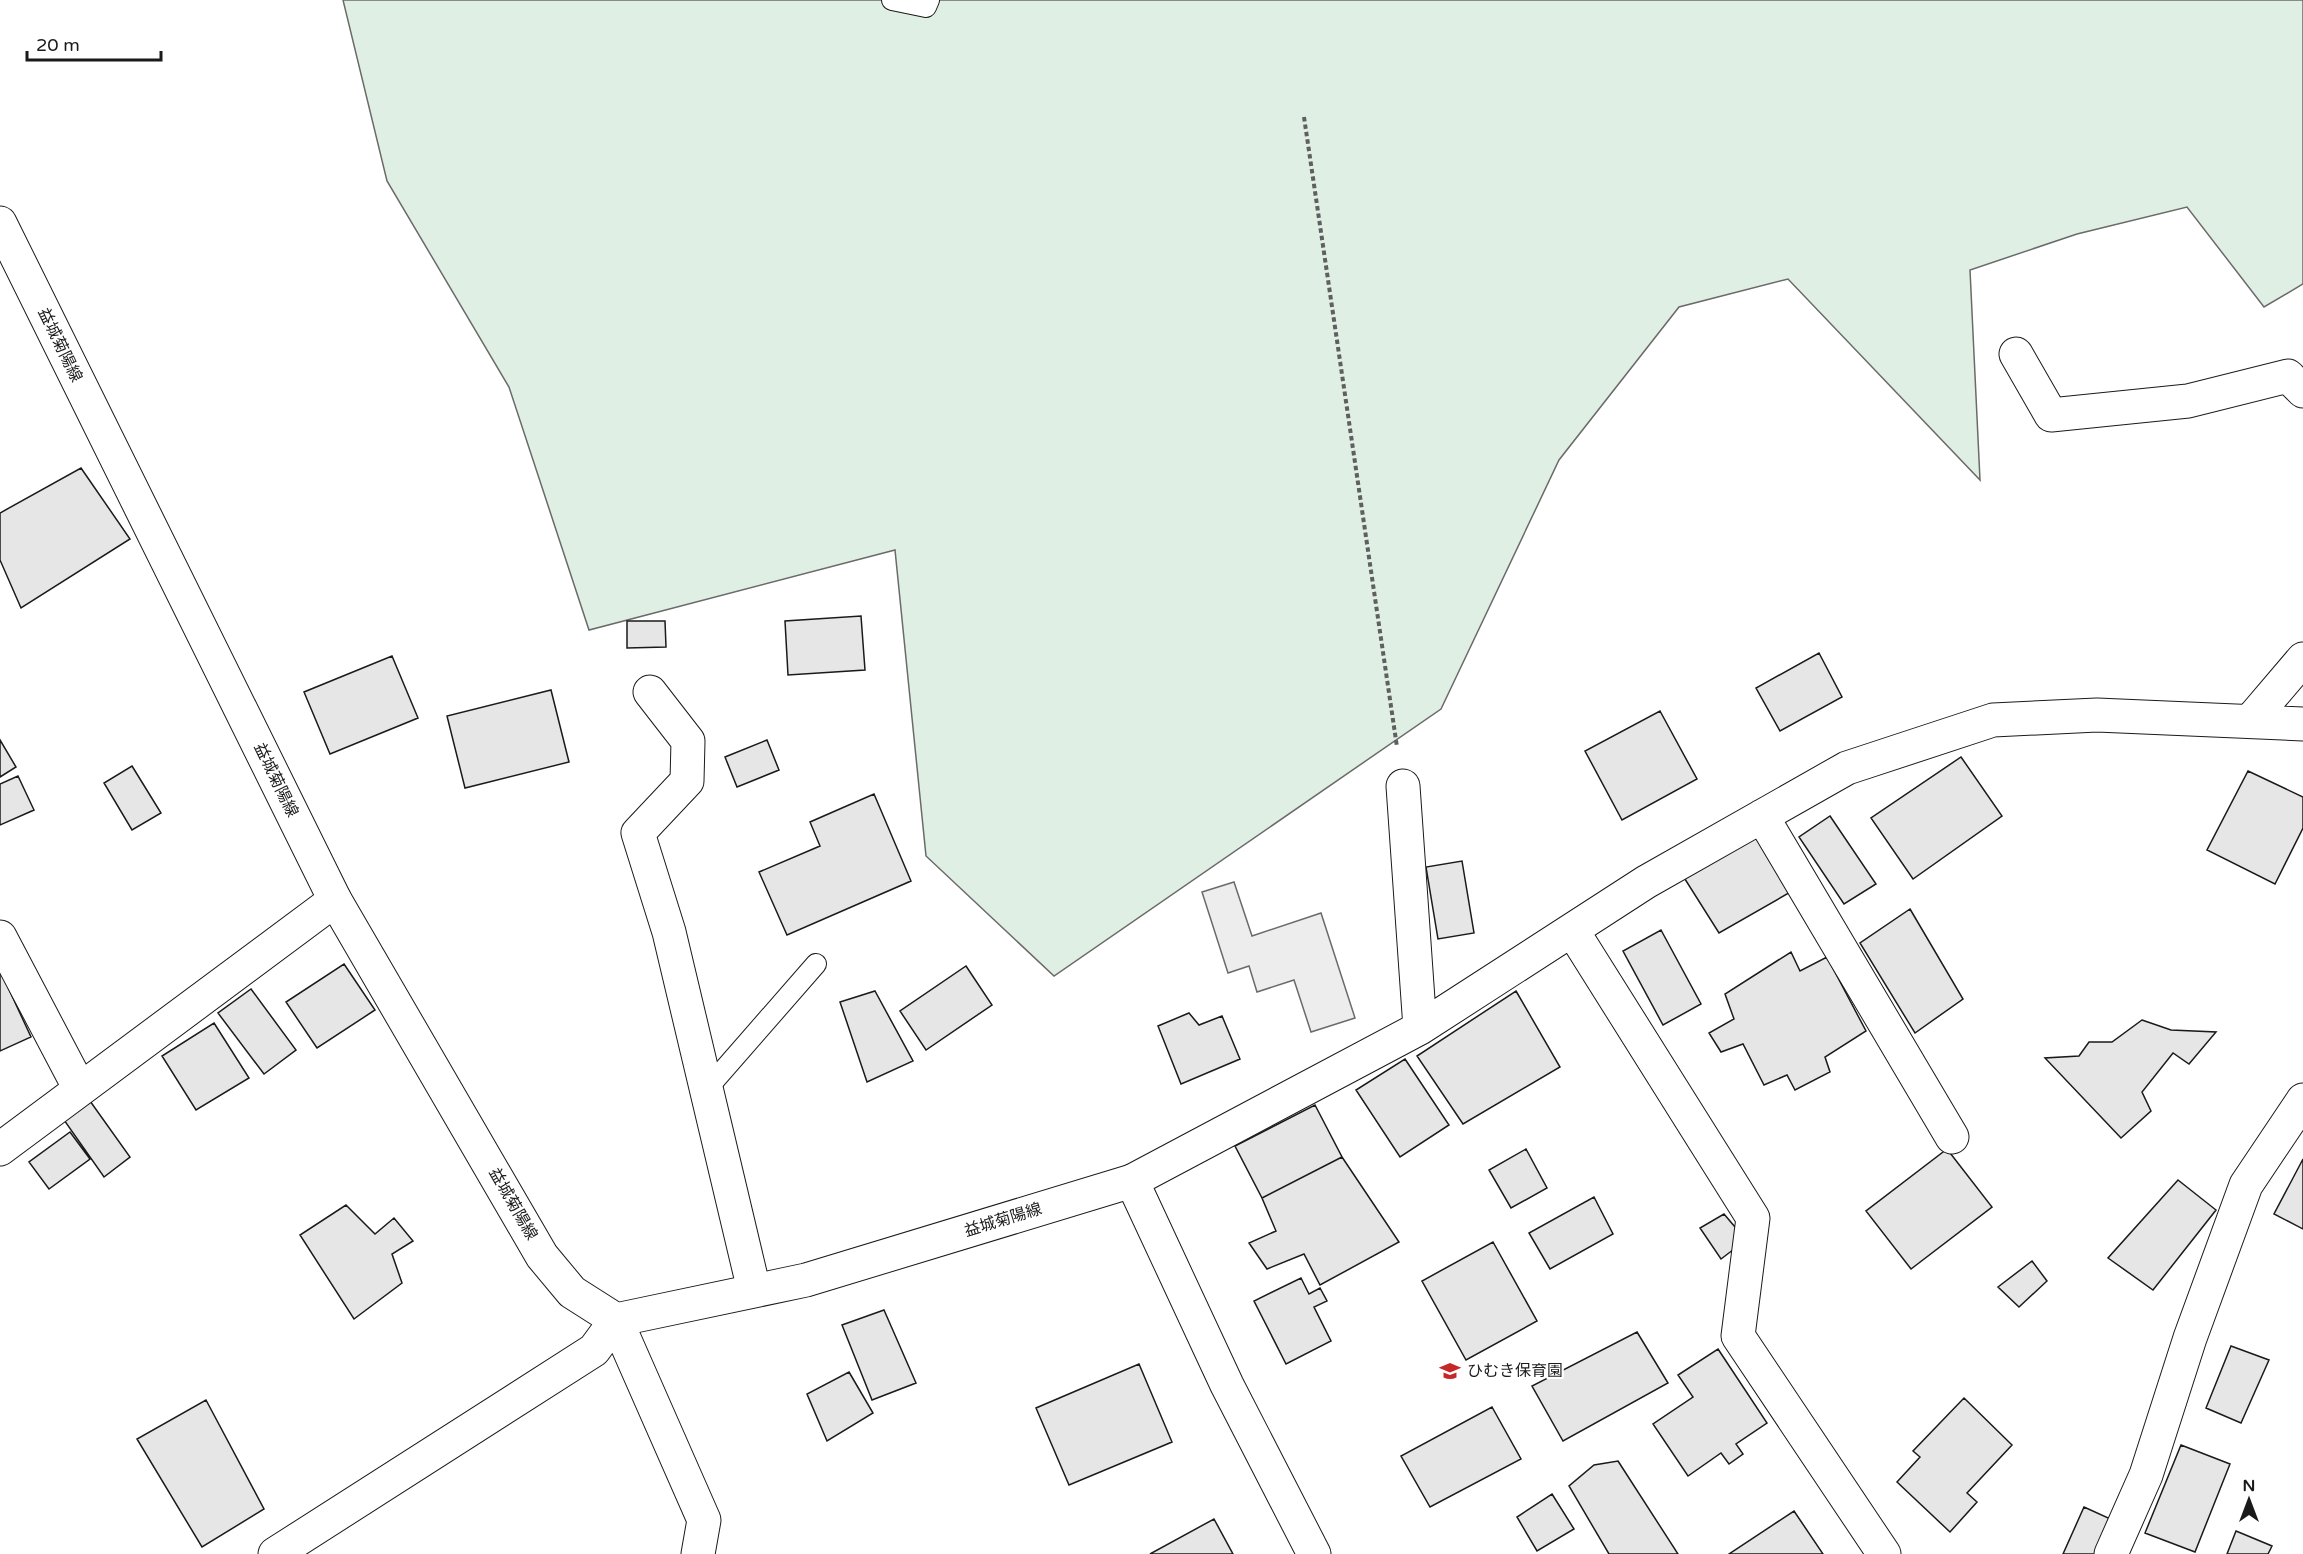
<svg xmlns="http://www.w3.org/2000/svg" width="2303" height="1554" viewBox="0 0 2303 1554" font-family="'Varela Round','Noto Sans JP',sans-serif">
	<rect width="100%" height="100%" fill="#fff"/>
	<path fill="#e0efe3" stroke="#6a6a6a" stroke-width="1.5" d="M343,0H2303V284L2264,307L2187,207L2077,234L1970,270L1980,480L1788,279L1679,307L1559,460L1441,709L1054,976L926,856L895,550L589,630L509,387L387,181Z"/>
	<path fill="#ededed" stroke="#6a6a6a" stroke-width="1.5" d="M1234,882L1252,936L1321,913L1355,1018L1311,1032L1294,980L1257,992L1249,966L1228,973L1202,892Z"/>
	<path fill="#e6e6e6" stroke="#1a1a1a" stroke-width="1.5" d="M81,468L130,539L21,608L0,560V513Z
		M861,616L865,670L788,675L785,621Z
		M627,621H665L666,647L627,648Z
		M1819,653L1842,697L1780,731L1756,688Z
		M392,656L418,718L330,754L304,692Z
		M551,690L569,762L465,788L447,716Z
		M1660,711L1697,779L1622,820L1585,751Z
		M0,740L16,767L0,777Z
		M767,740L779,770L737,787L725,757Z
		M1961,757L2002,816L1913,879L1871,818Z
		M132,766L161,813L132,830L104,783Z
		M2248,771L2303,797V828L2275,884L2207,850Z
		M18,776L34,810L0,825V784Z
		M874,794L911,881L787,935L759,872L820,846L810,822Z
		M1830,816L1876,884L1844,904L1799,837Z
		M1760,831L1794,890L1719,933L1683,876Z
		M1462,861L1474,933L1438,939L1426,867Z
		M1910,909L1963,999L1915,1033L1860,943Z
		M1661,930L1701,1004L1663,1025L1623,951Z
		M1791,952L1800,971L1827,957L1866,1031L1825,1057L1830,1072L1795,1090L1787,1075L1764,1085L1743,1044L1721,1052L1709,1033L1734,1019L1725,994Z
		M344,964L375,1010L317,1048L286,1002Z
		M966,966L992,1005L926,1050L900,1011Z
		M0,970L31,1037L0,1051Z
		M251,989L296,1050L264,1074L218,1013Z
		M875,991L913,1061L867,1082L840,1002Z
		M1516,991L1560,1067L1463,1124L1417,1056Z
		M1189,1013L1199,1025L1222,1016L1240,1059L1181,1084L1158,1026Z
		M2142,1020L2171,1030L2216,1032L2189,1064L2173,1053L2142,1092L2151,1111L2121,1138L2045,1058L2079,1056L2089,1042H2112Z
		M214,1023L249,1078L196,1110L162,1056Z
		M1405,1059L1449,1125L1400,1157L1356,1090Z
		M90,1101L130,1157L104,1177L64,1120Z
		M1315,1105L1342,1157L1262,1198L1235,1146Z
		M70,1132L90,1159L49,1189L29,1162Z
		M1526,1149L1547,1188L1511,1208L1489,1170Z
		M1947,1149L1992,1207L1911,1269L1866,1211Z
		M1342,1157L1399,1242L1320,1285L1304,1254L1267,1269L1249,1243L1276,1231L1262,1198Z
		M2303,1159V1229L2274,1214Z
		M2178,1180L2216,1210L2153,1290L2108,1258Z
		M1594,1197L1613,1234L1550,1269L1529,1233Z
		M346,1205L375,1234L394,1218L413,1241L392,1254L402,1283L354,1319L300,1235Z
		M1724,1214L1746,1240L1721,1259L1700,1228Z
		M1493,1242L1537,1321L1466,1360L1422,1281Z
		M2032,1261L2047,1281L2019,1307L1998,1287Z
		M1301,1278L1309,1294L1320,1288L1327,1301L1314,1307L1331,1341L1286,1364L1254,1301Z
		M884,1310L916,1383L872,1400L842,1325Z
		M1637,1332L1668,1383L1563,1441L1532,1386Z
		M2231,1346L2269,1360L2241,1423L2206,1408Z
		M1718,1349L1767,1423L1736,1444L1743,1454L1729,1464L1721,1453L1688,1476L1653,1424L1693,1397L1678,1375Z
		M1139,1364L1172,1442L1069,1485L1036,1408Z
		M849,1372L873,1413L827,1441L807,1394Z
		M1964,1398L2012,1445L1967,1493L1977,1502L1950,1532L1897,1482L1920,1457L1913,1451Z
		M206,1400L264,1509L202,1547L137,1439Z
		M1492,1407L1521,1459L1430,1507L1401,1456Z
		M2181,1445L2230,1464L2195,1552L2145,1533Z
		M1618,1461L1678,1554H1609L1569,1486L1594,1465Z
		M1552,1494L1574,1529L1537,1551L1517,1517Z
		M2084,1507L2115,1521L2100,1554H2063Z
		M1794,1511L1823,1554H1729Z
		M1214,1519L1233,1554H1150Z
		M2236,1531L2272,1546L2268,1554H2227Z"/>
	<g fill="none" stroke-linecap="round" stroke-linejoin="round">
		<g stroke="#1a1a1a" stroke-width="22">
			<path id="lane" d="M892,0L926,7L929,0
				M706,1090L816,964"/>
		</g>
		<g stroke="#1a1a1a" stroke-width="35">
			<path id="street" d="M2016,354L2051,415L2188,401L2288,376L2303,391
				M650,692L688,741L687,781L638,833L669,932L754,1290
				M2251,720L2303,659
				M1403,786L1420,1028
				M1762,816L1952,1137
				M1572,930L1753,1218L1738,1336L1884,1554
				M0,937L80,1089
				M0,1149L335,900
				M1132,1181L1420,1028L1646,882L1847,768L1993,720L2097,715L2303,724
				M616,1320L704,1520L698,1554
				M275,1554L594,1350L616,1320
				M2111,1554L2146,1475L2190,1338L2246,1185L2303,1100"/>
		</g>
		<g stroke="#1a1a1a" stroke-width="35">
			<path id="secondary" d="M0,223L335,900L542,1256L572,1292L616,1320L806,1280L1132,1181L1227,1385L1314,1554"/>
		</g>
		<path stroke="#5f5f5f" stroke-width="4" stroke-dasharray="4.5 3" stroke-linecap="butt" d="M1304,117L1397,747"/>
		<use href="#lane" stroke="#fff" stroke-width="20"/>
		<use href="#street" stroke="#fff" stroke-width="33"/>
		<use href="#secondary" stroke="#fff" stroke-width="33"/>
	</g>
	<defs>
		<g id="school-bare" transform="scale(1.62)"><path d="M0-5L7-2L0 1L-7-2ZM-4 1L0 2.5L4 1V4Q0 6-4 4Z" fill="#c62828" stroke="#fff" stroke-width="2.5" paint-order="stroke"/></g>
	</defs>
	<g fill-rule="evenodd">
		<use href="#school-bare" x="1450" y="1371"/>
	</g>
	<g text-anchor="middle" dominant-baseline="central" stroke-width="4.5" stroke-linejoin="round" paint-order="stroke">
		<g font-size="16" fill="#1a1a1a" stroke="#fff">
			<text transform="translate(60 345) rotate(64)">益城菊陽線</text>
			<text transform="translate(276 780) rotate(64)">益城菊陽線</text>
			<text transform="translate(513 1204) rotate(60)">益城菊陽線</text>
			<text transform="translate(1003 1220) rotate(-17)">益城菊陽線</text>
		</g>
		<g font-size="16" fill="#1a1a1a" stroke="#fff" text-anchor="start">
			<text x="1467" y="1371">ひむき保育園</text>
		</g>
	</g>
	<g transform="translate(2249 1500)" stroke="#ffffff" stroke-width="4.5" paint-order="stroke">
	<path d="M0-4.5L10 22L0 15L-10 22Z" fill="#1a1a1a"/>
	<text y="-9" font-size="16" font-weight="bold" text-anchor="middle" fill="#1a1a1a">N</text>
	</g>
	<path d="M27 51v9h134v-9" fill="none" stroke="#1a1a1a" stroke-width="3"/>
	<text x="36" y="51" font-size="18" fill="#1a1a1a" stroke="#ffffff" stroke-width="4.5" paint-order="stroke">20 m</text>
</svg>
